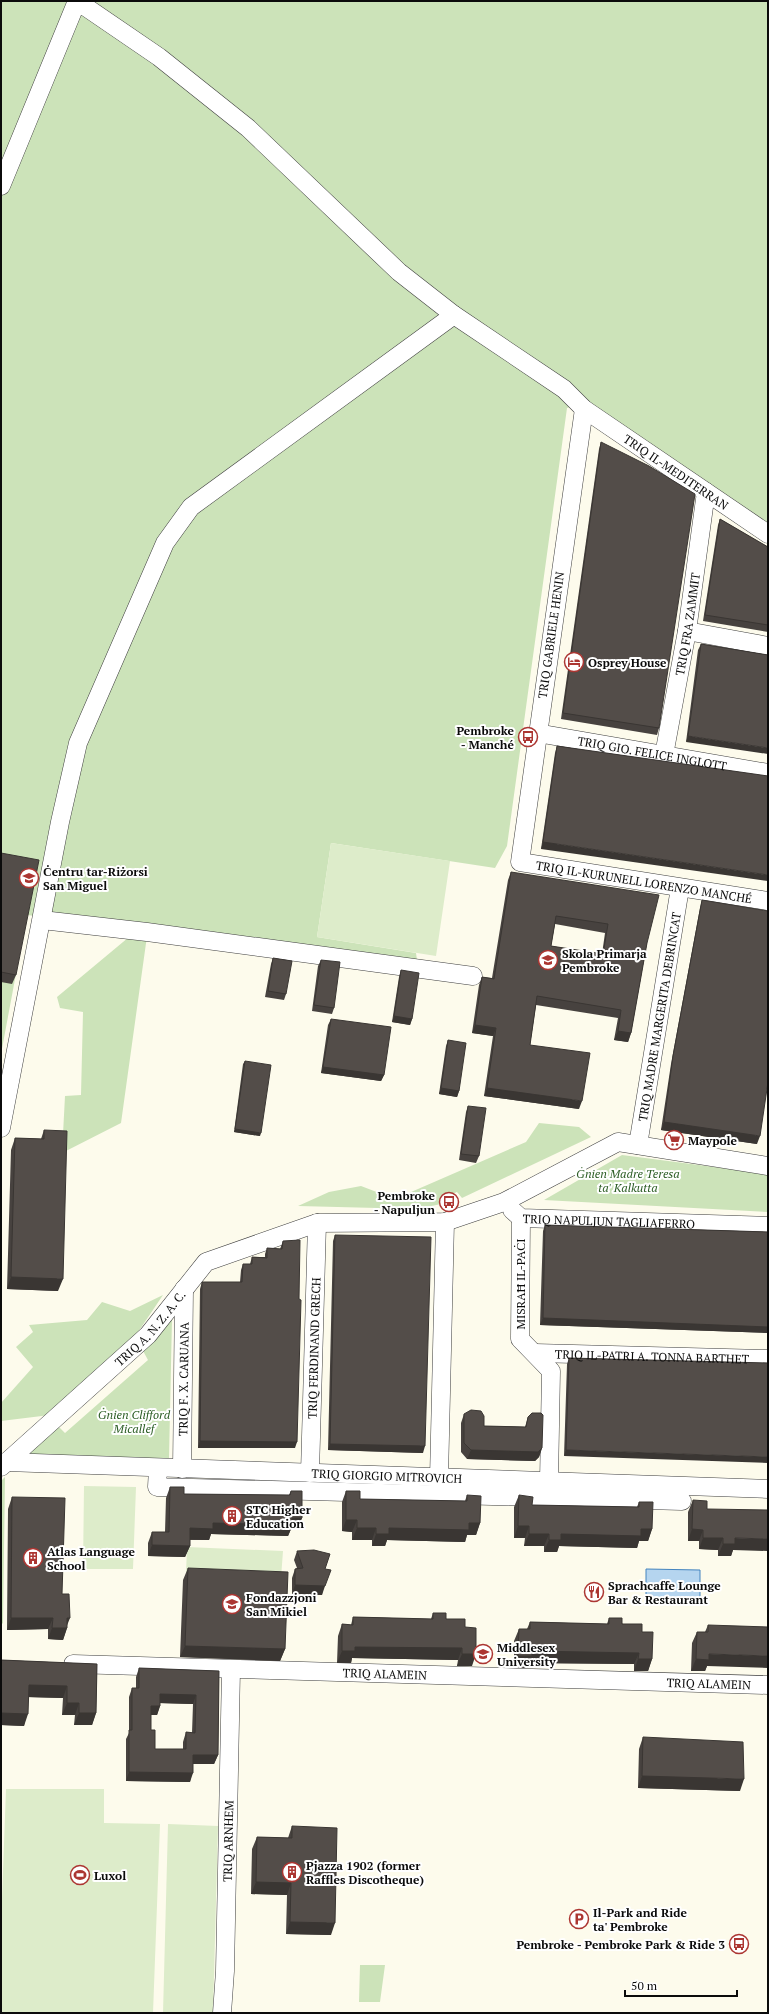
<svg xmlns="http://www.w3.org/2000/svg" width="769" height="2014" viewBox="0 0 769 2014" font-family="'PT Serif',serif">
	<rect width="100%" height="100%" fill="#fdfbec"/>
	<path fill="#cce3b9" d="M1,1H768V523L588,401L567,408L507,846L495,868L331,843L317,937L416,953L417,960L312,949L27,915L1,1054Z
		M135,932L147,936L121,1123L62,1153L65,1096L81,1095L83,1012L60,1008L57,997Z
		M539,1123L579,1127L591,1137L462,1198L457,1192L443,1198L441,1204L417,1209L298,1206L329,1192L361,1186L395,1199L526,1142Z
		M622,1155L768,1174V1212L544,1200Z
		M163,1295L136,1335L50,1415L1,1421V1403L33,1367L16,1347L33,1332L29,1325L87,1320L102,1302L130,1311Z
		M172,1319L169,1458L25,1457L56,1424L65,1433L148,1360L142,1349Z
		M5,1477L3,1623L1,1625V1481Z
		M360,1965H385L380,2002H359Z"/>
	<path fill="#ddecca" d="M331,843L450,861L436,956L317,937Z
		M84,1486L136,1487L133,1569H83Z
		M187,1547L283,1551L281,1578L186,1574Z
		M6,1789H104V1823L160,1824L153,2013H1V1926Z
		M168,1824L218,1826L213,2013H163Z"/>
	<path fill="#b5d5ef" stroke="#4484bf" d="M646,1569L700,1570V1600L646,1599Z"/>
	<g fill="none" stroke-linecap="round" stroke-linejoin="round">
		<g stroke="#3e3e3e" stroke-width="19">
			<g id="street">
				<path id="s1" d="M1,186L77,1L159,57L248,128L399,272L454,315L564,389L584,409L768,534"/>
				<path id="s2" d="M584,409L520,862L768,901"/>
				<path d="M687,631L768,646"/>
				<path id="s3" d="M537,733L768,773"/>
				<path id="s4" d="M664,755L687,631L706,492"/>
				<path d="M42,920L147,932L473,976"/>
				<path d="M1,1128L60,822L78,743L165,543L191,507L454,315"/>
				<path id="s5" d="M638,1145L680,888"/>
				<path id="s6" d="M512,1210L521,1218L768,1226"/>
				<path d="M521,1218L520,1339L551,1371L549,1481"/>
				<path id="s7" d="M535,1353L768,1359"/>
				<path id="s8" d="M6,1462L768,1489"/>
				<path id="s9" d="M1,1467L148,1335L206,1262L317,1223L445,1222L504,1202L618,1142L768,1166"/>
				<path d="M158,1468L157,1487L682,1501"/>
				<path id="s10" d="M182,1469L184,1289"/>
				<path id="s11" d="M310,1473L317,1223"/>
				<path d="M439,1478L445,1222"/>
				<path id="s12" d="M73,1664L768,1685"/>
				<path id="s13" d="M222,2013L225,1971L231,1670"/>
			</g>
		</g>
		<use href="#street" stroke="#fff" stroke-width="18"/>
	</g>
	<path fill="#47423f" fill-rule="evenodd" d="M601,442L659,728L657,735L561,719L599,449Z
		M720,519L768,547V632L703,621L718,525Z
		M701,644L768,655L686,742L698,650Z
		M557,746L768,776L541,849L555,753Z
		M1,853L16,975L12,984L1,982Z
		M511,872L647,943L631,1033L628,1042L614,1040L618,1018L536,1005L530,1045L579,1109L484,1096L493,1036L472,1033L479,985L482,977L492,978L508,880ZM555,924L605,933L602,954L551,946Z
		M702,900L757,1144L661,1130L671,1064L700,908Z
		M273,958L286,994L284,1000L265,997L271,964Z
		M321,960L334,1008L332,1014L312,1011L318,966Z
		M401,970L412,1019L410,1025L392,1022L399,977Z
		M331,1019L384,1075L381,1081L321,1073L328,1025Z
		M448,1040L459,1091L457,1097L439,1094L446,1046Z
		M245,1061L260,1136L234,1132L243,1064Z
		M468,1106L479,1156L476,1163L459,1160L466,1112Z
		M44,1130L58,1291L7,1289L11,1150L15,1138L41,1139Z
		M545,1225L768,1232V1333L540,1325L543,1231Z
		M335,1235L423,1453L328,1450L333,1241Z
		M283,1241L295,1448H198L200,1289L202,1282H240L241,1270L243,1264H250L252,1257H265V1254L267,1248L280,1249Z
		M569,1358L768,1363L564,1456L567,1364Z
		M464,1414L484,1426L525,1427L528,1417L542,1448L539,1457L535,1461L467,1459L461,1452V1423Z
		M170,1487L184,1494L289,1495L291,1491L302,1518L297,1529H291L288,1536L211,1534L209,1540H190V1546L185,1557L148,1556V1543L152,1532H165L166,1498Z
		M346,1491L360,1499L465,1501L467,1495L480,1523L476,1535H467L465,1542L387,1540L385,1546H372V1540H352V1532L342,1531V1502Z
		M519,1495L532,1505L637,1507L639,1502L652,1529L648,1541H639L637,1548L559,1546L557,1552H544V1546H524L525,1538H514V1507Z
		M12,1497L62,1594L67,1625V1628L63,1640L48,1639V1629L7,1630L8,1509Z
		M693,1500L707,1509L733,1550L731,1556H718V1550L699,1549V1541H688V1512Z
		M297,1551L325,1569L322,1595L292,1594V1578L295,1569L297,1568L294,1560Z
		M188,1568L285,1649L280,1661L180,1657L183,1580Z
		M433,1613L465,1627L472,1666H457L458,1660L352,1658L351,1663H337L338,1636L342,1624L351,1625L353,1617L431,1619Z
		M609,1618L642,1632L652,1659L648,1671H634V1664L529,1663L527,1668L514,1667V1641L519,1629H527L530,1622L607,1624Z
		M708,1625L707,1666L705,1671H691L692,1643L697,1632H705Z
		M1,1660L97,1664L96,1713L92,1725H74L75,1715H62L63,1698L29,1697L24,1726L1,1725Z
		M139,1668L219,1671L218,1755L214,1764H193L190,1782L126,1781V1739L129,1733V1697L132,1688H136V1677ZM160,1703L193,1704L192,1733L186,1732L183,1742V1749H155L151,1730V1715H157L160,1706Z
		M643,1737L740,1791L638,1788L639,1749Z
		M292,1826L331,1935L286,1934L287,1895L251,1894L252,1849L257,1837L288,1838Z"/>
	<path fill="#3a3633" d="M688,736L768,748V754L686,742Z
		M543,842L768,875V881L541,849Z
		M394,1016L412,1019L410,1025L392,1022Z
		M475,1025L496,1028L493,1036L472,1033Z
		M618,1031L631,1033L628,1042L614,1040Z
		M323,1067L384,1075L381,1081L321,1073Z
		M441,1088L459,1091L457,1097L439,1094Z
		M487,1088L582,1101L579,1109L484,1096Z
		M664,1122L760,1136L757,1144L661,1130Z
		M235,1129L261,1133L260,1136L234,1132Z
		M11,1277L63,1279L58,1291L7,1289Z
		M543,1318L768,1327V1333L540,1325Z
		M200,1441L297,1442L295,1448H198Z
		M330,1444L425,1446L423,1453L328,1450Z
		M542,1448L539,1457L535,1461L467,1459L471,1450Z
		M566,1450L768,1457V1463L564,1456Z
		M292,1518H302L297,1529H291L288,1536L211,1534L209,1540L186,1539L190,1528L213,1523Z
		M346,1520H357L352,1532L342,1531Z
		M469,1523H480L476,1535H467L465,1542L387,1540L385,1546H372L376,1534L389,1528Z
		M518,1526H529L525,1538H514Z
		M357,1528H376L372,1540H352Z
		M641,1529H652L648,1541H639L637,1548L559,1546L557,1552H544L549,1540L561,1534Z
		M692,1529L703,1530L699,1541H688Z
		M529,1534H549L544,1546H524Z
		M703,1538H723L718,1550L699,1549Z
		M735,1538L768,1539V1551L733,1550L731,1556H718L723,1544Z
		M152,1545L190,1546L185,1557L148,1556Z
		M295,1585L325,1586L322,1595L292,1594Z
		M11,1618H53L48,1629L7,1630Z
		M67,1618H70L66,1628H67L63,1640L48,1639L52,1628Z
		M185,1646L285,1649L280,1661L180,1657Z
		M355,1647L462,1648L458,1660L352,1658L351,1663H337L342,1651Z
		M532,1651L639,1653L634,1664L529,1663L527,1668L514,1667L518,1656Z
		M462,1654H476L472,1666H457Z
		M709,1654L768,1656V1668L707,1666L705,1671H691L696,1659Z
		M638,1659H652L648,1671H634Z
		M29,1685L67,1686L63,1698L25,1697Z
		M160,1694L196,1695L193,1704L157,1703Z
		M67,1703H79L75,1715H62Z
		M151,1706H160L157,1715H147Z
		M1,1713L28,1714L24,1726L1,1725Z
		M79,1713H96L92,1725H74Z
		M193,1755H218L214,1764H190Z
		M129,1772L193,1773L190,1782L126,1781Z
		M642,1776L744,1779L740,1791L638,1788Z
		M256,1882L291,1883L287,1895L251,1894Z
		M290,1922L335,1923L331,1935L286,1934Z"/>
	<path fill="#534d49" stroke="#3a3633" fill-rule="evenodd" d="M601,442L649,466L695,494L659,728L563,713Z
		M720,519L768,547V625L705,615Z
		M701,644L768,655V748L688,736Z
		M557,746L768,776V875L543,842Z
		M1,853L39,860L16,975L1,972Z
		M511,872L659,895L647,943L631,1033L618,1031L621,1010L537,996L530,1045L590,1053L582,1101L487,1088L496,1028L475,1025L482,977L494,979ZM556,916L608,924L603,954L551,946Z
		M702,900L768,911V1082L760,1136L664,1122L673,1056Z
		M273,958L292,961L286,994L268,991Z
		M321,960L340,962L334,1008L314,1005Z
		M401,970L419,973L412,1019L394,1016Z
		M331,1019L391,1027L384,1075L323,1067Z
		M448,1040L466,1043L459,1091L441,1088Z
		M245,1061L271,1065L261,1133L235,1129Z
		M468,1106L486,1108L479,1156L461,1154Z
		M44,1130L67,1131L63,1279L11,1277L15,1138L44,1139Z
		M545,1225L768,1232V1327L543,1318Z
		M335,1235L431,1237L425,1446L330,1444Z
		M300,1240L299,1299L301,1300L297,1442L200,1441L202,1282H242L243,1264H252V1257L267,1258V1248L282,1249L283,1241Z
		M569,1358L768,1363V1457L566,1450Z
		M471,1410L481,1411L484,1416V1426L526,1427L528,1417L532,1413H541L543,1415L542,1448L538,1452L471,1450L464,1443V1414Z
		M170,1487H184V1494L290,1495L291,1491H302V1518H292V1525L213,1523V1529L190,1528V1546L152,1545V1532H169Z
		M346,1491H360V1499L467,1501V1495L481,1496L480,1523H469V1530L389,1528V1534H376V1528H357V1520H346Z
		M519,1495L533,1497L532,1505L639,1507V1502H653L652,1529H641V1536L561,1534V1540H549V1534H529V1526H518Z
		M12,1497L65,1498L62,1594H69L70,1618H67V1628H52L53,1618H11Z
		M693,1500L707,1501V1509L768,1510V1539L735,1538V1544H723V1538H703V1530L692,1529Z
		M314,1550L330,1554L325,1569L331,1570L325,1586L295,1585V1569L303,1568L297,1551Z
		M188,1568L288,1572L285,1649L185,1646Z
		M433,1613H446V1619H465V1627L476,1628V1654H462V1648L355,1647V1651H342V1624L353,1625V1617L433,1619Z
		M609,1618H622V1624H642V1632H653L652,1659H638L639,1653L532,1651V1656H518L519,1629H530V1622L609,1624Z
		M708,1625L768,1627V1656L709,1654V1660L696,1659L697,1632H708Z
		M1,1660L97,1664L96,1713H79V1703H67V1686L29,1685L28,1714L1,1713Z
		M139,1668L219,1671L218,1755H193V1773L129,1772V1730H132V1688H139ZM160,1694L196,1695L195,1733L186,1732V1749H155V1730H151V1706H160Z
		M643,1737L743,1742L744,1779L642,1776Z
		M292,1826L337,1828L335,1923L290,1922L291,1883L256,1882L257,1837L292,1838Z"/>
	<defs>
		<g id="hotel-ring" transform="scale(1)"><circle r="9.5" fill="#fff" stroke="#ac3632" stroke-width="1.5"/><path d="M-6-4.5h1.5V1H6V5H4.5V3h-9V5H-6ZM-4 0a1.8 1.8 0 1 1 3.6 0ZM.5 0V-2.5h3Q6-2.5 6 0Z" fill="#ac3632"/></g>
		<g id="bus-ring" transform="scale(1)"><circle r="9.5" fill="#fff" stroke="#ac3632" stroke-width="1.5"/><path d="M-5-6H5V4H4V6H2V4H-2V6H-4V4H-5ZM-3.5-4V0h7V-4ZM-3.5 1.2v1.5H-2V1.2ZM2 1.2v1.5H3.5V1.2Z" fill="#ac3632"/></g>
		<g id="school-ring" transform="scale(1)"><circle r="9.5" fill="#fff" stroke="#ac3632" stroke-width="1.5"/><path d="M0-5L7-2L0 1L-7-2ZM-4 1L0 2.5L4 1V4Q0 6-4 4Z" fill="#ac3632"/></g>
		<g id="supermarket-ring" transform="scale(1)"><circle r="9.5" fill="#fff" stroke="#ac3632" stroke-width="1.5"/><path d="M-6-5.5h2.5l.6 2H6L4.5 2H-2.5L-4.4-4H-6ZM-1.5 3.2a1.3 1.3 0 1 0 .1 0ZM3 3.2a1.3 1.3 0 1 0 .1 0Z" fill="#ac3632"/></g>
		<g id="building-ring" transform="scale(1)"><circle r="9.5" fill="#fff" stroke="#ac3632" stroke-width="1.5"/><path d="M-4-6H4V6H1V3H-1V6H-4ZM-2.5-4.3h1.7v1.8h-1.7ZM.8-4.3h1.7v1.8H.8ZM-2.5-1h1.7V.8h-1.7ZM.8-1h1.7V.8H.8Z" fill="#ac3632"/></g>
		<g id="restaurant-ring" transform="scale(1)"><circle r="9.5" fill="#fff" stroke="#ac3632" stroke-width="1.5"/><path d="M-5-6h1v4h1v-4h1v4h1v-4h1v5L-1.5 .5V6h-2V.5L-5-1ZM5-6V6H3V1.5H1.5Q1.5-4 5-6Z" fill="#ac3632"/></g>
		<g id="stadium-ring" transform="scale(1)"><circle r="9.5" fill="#fff" stroke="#ac3632" stroke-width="1.5"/><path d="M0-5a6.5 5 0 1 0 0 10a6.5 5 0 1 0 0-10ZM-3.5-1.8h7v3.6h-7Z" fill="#ac3632"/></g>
		<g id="parking-ring" transform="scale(1)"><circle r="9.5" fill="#fff" stroke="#ac3632" stroke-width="1.5"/><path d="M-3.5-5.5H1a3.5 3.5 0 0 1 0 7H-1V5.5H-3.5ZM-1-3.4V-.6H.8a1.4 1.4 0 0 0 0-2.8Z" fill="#ac3632"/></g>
	</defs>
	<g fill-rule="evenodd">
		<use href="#hotel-ring" x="574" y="662"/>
		<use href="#bus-ring" x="528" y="737"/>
		<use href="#school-ring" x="29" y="878"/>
		<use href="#school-ring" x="548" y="960"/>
		<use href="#supermarket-ring" x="674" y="1140"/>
		<use href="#bus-ring" x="449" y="1202"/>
		<use href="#building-ring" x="232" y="1516"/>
		<use href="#building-ring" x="33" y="1558"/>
		<use href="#restaurant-ring" x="594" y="1592"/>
		<use href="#school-ring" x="232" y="1604"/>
		<use href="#school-ring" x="483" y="1654"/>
		<use href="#building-ring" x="292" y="1872"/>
		<use href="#stadium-ring" x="80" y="1875"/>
		<use href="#parking-ring" x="579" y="1919"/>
		<use href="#bus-ring" x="739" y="1944"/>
	</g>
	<g text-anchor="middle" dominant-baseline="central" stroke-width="4" stroke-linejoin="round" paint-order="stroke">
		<g font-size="12" fill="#0b0b0b" stroke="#fff">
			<text stroke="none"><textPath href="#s1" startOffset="964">TRIQ IL-MEDITERRAN</textPath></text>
			<text stroke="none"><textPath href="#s4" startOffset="133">TRIQ FRA ZAMMIT</textPath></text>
			<text transform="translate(551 635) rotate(-82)">TRIQ GABRIELE HENIN</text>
			<text stroke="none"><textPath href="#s3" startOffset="117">TRIQ GIO. FELICE INGLOTT</textPath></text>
			<text stroke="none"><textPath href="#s2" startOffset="583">TRIQ IL-KURUNELL LORENZO MANCHÉ</textPath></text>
			<text stroke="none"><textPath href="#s5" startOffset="130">TRIQ MADRE MARGERITA DEBRINCAT</textPath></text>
			<text stroke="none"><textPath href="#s6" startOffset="100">TRIQ NAPULJUN TAGLIAFERRO</textPath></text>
			<text transform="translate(520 1284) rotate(-90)">MISRAĦ IL-PAĊI</text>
			<text stroke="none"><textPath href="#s9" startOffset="204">TRIQ A. N. Z. A. C.</textPath></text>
			<text stroke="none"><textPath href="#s11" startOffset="125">TRIQ FERDINAND GRECH</textPath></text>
			<text stroke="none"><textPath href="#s7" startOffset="117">TRIQ IL-PATRI A. TONNA BARTHET</textPath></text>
			<text stroke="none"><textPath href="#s10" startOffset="90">TRIQ F. X. CARUANA</textPath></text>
			<text stroke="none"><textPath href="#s8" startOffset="381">TRIQ GIORGIO MITROVICH</textPath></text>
			<text stroke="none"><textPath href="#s12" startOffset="312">TRIQ ALAMEIN</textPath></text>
			<text stroke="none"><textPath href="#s12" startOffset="636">TRIQ ALAMEIN</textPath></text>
			<text stroke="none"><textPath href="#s13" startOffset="172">TRIQ ARNHEM</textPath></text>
		</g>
		<g font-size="12" font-weight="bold" fill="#0b0b0b" stroke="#fff" text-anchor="start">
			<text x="588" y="662">Osprey House</text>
			<text x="514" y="730" text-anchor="end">Pembroke<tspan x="514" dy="14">- Manché</tspan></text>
			<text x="43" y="871">Ċentru tar-Riżorsi<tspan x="43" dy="14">San Miguel</tspan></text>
			<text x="562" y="953">Skola Primarja<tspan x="562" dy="14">Pembroke</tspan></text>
			<text x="688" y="1140">Maypole</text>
			<text x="435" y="1195" text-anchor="end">Pembroke<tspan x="435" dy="14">- Napuljun</tspan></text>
			<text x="246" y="1509">STC Higher<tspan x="246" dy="14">Education</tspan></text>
			<text x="47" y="1551">Atlas Language<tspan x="47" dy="14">School</tspan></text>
			<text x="608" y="1585">Sprachcaffe Lounge<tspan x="608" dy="14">Bar &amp; Restaurant</tspan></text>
			<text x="246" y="1597">Fondazzjoni<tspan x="246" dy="14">San Mikiel</tspan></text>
			<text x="497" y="1647">Middlesex<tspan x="497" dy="14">University</tspan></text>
			<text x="306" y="1865">Pjazza 1902 (former<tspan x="306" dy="14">Raffles Discotheque)</tspan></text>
			<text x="94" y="1875">Luxol</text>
			<text x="593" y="1912">Il-Park and Ride<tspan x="593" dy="14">ta' Pembroke</tspan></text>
			<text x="725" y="1944" text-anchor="end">Pembroke - Pembroke Park &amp; Ride 3</text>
		</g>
		<g font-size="12" font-style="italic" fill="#2a5c23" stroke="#fff">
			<text x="628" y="1173">Ġnien Madre Teresa<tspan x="628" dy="14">ta' Kalkutta</tspan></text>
			<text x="134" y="1414">Ġnien Clifford<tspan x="134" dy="14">Micallef</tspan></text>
		</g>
	</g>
	<rect width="769" height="2014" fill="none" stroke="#0b0b0b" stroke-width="4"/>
	<path d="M625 1990v6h112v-6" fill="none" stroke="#0b0b0b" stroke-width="2"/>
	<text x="631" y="1990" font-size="12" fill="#0b0b0b" stroke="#ffffff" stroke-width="3" paint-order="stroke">50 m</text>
</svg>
